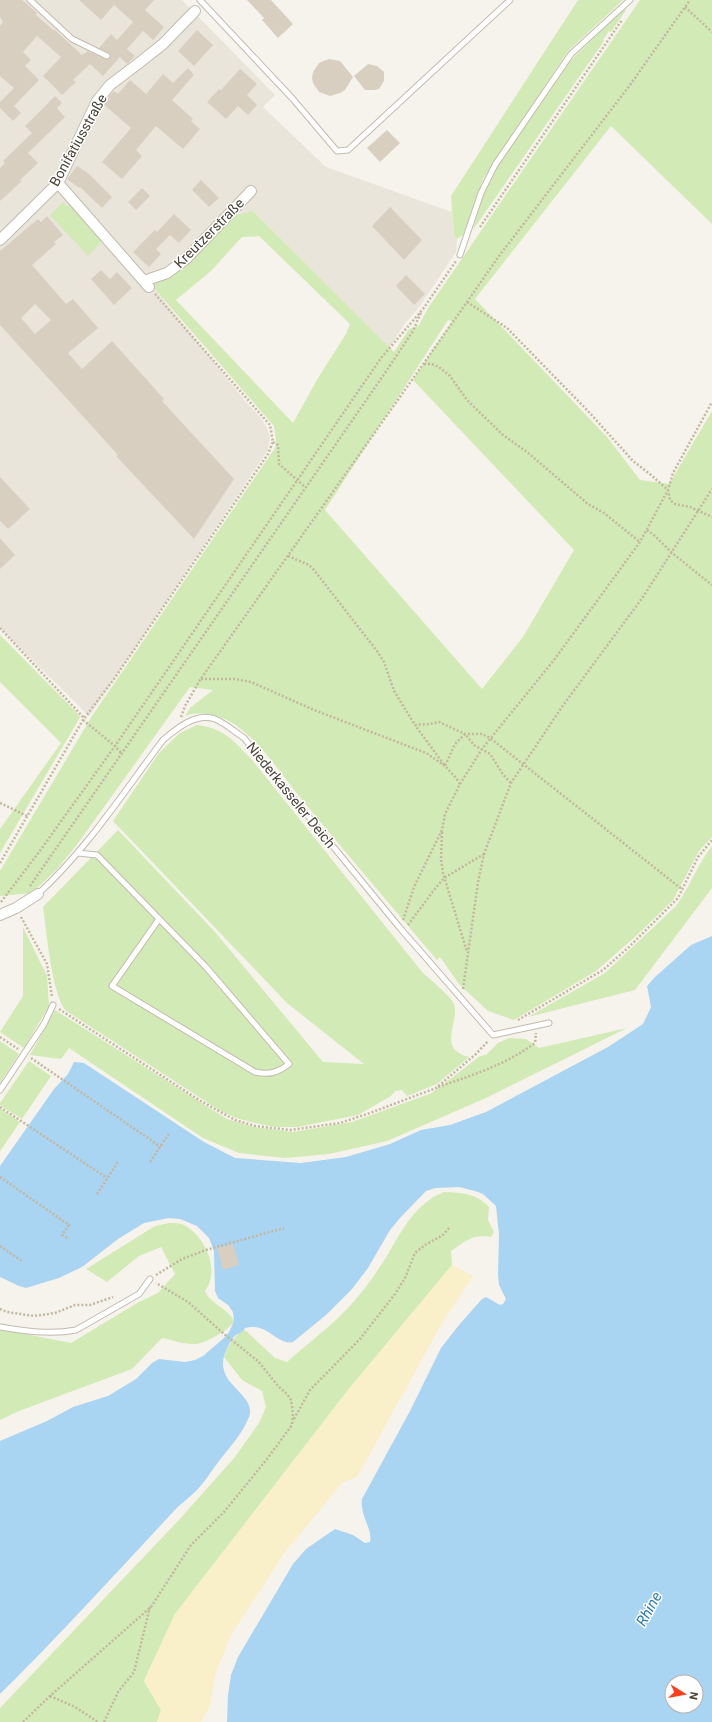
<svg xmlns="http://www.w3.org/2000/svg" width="712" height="1722" viewBox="0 0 712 1722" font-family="Roboto,sans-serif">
	<rect width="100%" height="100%" fill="#f6f3ec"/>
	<path fill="#eae5da" d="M0,0H182L275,95L263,107L326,167L452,212L454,236L457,239L456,252L420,306L404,325L389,348L253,211L236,215L182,270L157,283L153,287L246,402L261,418L267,428L270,438L268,450L89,716L0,628Z"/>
	<path fill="#d2eab5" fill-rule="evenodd" d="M578,0H623L568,51L483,179L463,235L457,239L454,236L451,196Z
		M640,0H712V224L611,126L475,299L607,437L640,480L669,484L712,411V837L699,851L673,900L635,937L596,971L514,1020L488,1011L459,984L440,957L437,960C392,907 347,854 303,801C281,775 259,738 229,721C217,715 198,710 185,716L190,708L213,690L190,687L76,846L57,869L32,893L0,896V871L92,716L275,448L276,440L274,426L153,287L157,283L182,270L236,215L253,211L394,352L409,329L419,325L428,308ZM259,236L350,324L346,334L318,378L293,423L176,300L211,271L242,237ZM448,320L452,321L413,380L574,550L523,637L482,689L325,510Z
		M623,10H626L611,32L609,31L603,40L604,41L473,230L478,211L485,192L500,162L572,59Z
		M63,202L66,206L71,204L104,239L88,256L50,215Z
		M0,635L80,716L79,719L0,853V829L61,743L0,682Z
		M197,725C224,728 234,741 252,760L423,973C429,978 452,998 454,1004C460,1022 436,1049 469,1057L437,1084L407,1096L402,1090L395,1091L391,1096L358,1115L297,1127H275L255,1123L236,1118L219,1110L65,1010C51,989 47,934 43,907L118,830L215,932L323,1062L364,1064L287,1003L113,821L159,753L180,733Z
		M712,846V888L635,990L528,1017L605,973L676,906C690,887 697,865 712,846Z
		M23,927L47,976L49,1006L24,1048L0,1032L23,996Z
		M55,1010L227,1119L254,1127L293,1132L352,1122L432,1093L480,1056L486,1055L498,1043L509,1038L526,1039L539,1048L627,1028L486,1098L387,1141L329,1154L285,1158L239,1153L203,1138L69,1048L61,1059L30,1055Z
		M0,1041L19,1054L0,1083Z
		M29,1061L51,1076L22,1119L0,1105V1103Z
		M0,1108L20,1122L0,1151Z
		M444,1192C462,1193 476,1193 489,1207L488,1220L494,1232L491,1237C472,1234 466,1241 451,1251L452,1265L348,1390L175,1614L144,1681L161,1710L157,1722H0V1708L178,1521L235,1457L259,1423L266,1407L262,1391L242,1380L224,1357C229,1344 233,1337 244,1330L246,1331L275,1358L287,1362C310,1341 336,1323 356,1299C368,1285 379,1269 388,1254C402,1230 416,1203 444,1192Z
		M169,1223C174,1223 180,1223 184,1225C205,1236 221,1270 205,1291C210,1304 228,1308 234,1321C230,1330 203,1345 193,1344C183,1344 172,1340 162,1338L132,1369L19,1411L0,1420V1329L71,1343L139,1302L158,1293L175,1274L161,1247L139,1256L107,1282L86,1269L155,1226Z"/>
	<path fill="#f9efc9" d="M452,1265L473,1276L442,1323L357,1477L343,1482L285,1552L231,1635L215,1675L210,1706L201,1722H157L161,1710L144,1681L175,1614L348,1390Z"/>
	<path fill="#a9d4f2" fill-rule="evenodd" d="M712,936V1722H227L228,1695L231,1675L238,1657L293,1564L306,1549L335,1529L353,1535L365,1543L370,1542C373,1529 360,1517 362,1499L410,1411L441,1348L459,1325L482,1299L486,1297L500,1305L503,1304L506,1299L499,1285L498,1274L499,1235L496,1206L483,1194L475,1191L459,1187L436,1188L426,1191L401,1217L390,1230L368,1268L352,1289L326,1315L293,1342C277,1346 268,1322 245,1328C243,1332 240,1333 236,1335C230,1340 227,1349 224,1356C216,1386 257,1394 249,1417C242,1435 227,1450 216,1465C210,1473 204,1483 196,1491C189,1498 180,1504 173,1512C116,1573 60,1635 0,1694V1441L47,1421L73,1407L108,1396L136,1379L152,1363L159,1359L185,1362L195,1360L203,1356L224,1338L229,1332L234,1321L233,1312L228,1305L218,1298L215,1291L214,1251L209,1238L197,1226L180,1219L169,1218L144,1223L118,1239L82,1267L59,1278L26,1288L19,1286L0,1277V1166L54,1089L68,1074L74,1062L84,1063L204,1142L235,1158L301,1163L346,1157L390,1144L421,1130L450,1125L486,1112L608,1047L643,1024L651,1007L647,986L655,977L691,945ZM672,1682H696V1706H672Z"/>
	<path fill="#d8cfc1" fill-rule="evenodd" d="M0,0H22L37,13L36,15L53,30H55L82,55L88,51L107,60L110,58V54L99,48L111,34L117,40L133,22L114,5L101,20L79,0H154L145,10L164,27L153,40L143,31L127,49L135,56L127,64L120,57L103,76L90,64L73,80L76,82L62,95L43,76L61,57L37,36L23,52L31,60L25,66L39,80L14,106L21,113L13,121L0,108V102L14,88L0,76V26L3,22L0,17Z
		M247,0H271L293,24L278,38L262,20L264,18Z
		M197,30L213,45L194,66L178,51Z
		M329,59L340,61L353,77L345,90L340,93L330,96L319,92L313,83L312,78L313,72L319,63Z
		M368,64L377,66L384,72V81L379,89L374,90H365L354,76Z
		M188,68L194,75L172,100L193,119L191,121L200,129L183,149L156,126L136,150L142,156L122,179L102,162L131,128L103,104L114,91L118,94L130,80L146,94L163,74L173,83Z
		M240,69L257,84L247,95L257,105L248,115L238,106L226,119L207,102L219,89L221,90Z
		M55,96L62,103L57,108L65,117L28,153L38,163L20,180L22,181L0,201V168L5,163L3,161L32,133L25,126Z
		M387,130L400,143L380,162L367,148Z
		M77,166L88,173L112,197L102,208L80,187L79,188L67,179Z
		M201,180L219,198L209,207L192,190Z
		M142,188L150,196L136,210L128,202Z
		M390,207L422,240L404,260L372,226Z
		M174,214L191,230L179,243L170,235L156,249L161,254L149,267L133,252L155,230L157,232Z
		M47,216L63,235L54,242L56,244L32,265L66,304L73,299L98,328L68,353L82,369L112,341L164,399L162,401L234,479L194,539L116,456L118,455L0,325V251L38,219L41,222ZM35,304L51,320L35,334L21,318Z
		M101,270L110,279L117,272L132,288L114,305L91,279Z
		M406,275L425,294L414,305L396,286Z
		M0,477L30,509L8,529L0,521Z
		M0,538L15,555L0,569Z
		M233,1244L239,1265L223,1270L217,1248Z"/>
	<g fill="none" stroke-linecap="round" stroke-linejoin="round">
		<g stroke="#c2bbae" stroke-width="7">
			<path id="lane" d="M30,0L72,39L107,56
				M200,0L292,98L337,151L348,150L510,0
				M460,255L481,193L495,165L571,54L630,0
				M78,853L97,855L206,967L289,1064C277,1073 269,1075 255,1072L112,986L159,919
				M38,894C87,849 123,793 163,740C176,729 196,712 215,719C225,723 235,732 244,738L400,928L493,1035L549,1023
				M0,1090L44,1024L53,1005
				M0,1327C24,1331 51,1335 76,1330L139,1294L150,1279"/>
		</g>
		<g stroke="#c2bbae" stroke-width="12">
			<path id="street" d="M58,183L149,287
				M0,240L58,183L97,101L110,85L139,63L163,44L195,11
				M144,281L167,273L186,259L251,191
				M0,915L16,908L38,894"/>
		</g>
		<path stroke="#c4b79f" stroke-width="2.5" stroke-dasharray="2 2" stroke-linecap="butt" d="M685,7L712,32
			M480,227L622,20
			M467,302L507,328L588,411L633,461L651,475L668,490L670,500L675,504L690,507L712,517
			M424,364H432L439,367L450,376L467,400L503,435L527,452L588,504L604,513L640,542
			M273,442L278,445L279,464L305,487
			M647,530L655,536L671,552L712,585
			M288,556L309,565L314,570L377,651L384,662L394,691L415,725L430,724L439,722L465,734H482L490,738L683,890
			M0,628L84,718
			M201,679H235L251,682L314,710L426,753L445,766L415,725
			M181,717L185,706L200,680L467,302L499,256L630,85L690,0
			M83,720L115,746L122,754
			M460,784L456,778L445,766L455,744L465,734L474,745L490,754L502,773L511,783
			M0,803L27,816
			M442,832L441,859L443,873L467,952
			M0,863L83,720L114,679L268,454L273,442L270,425L155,294
			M30,886L385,373L413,331L421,312
			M1,902L39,852L115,746L381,358L423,309L456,261
			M21,917L47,964L52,997
			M403,920L414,887L442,830L445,814L460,784L482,749L554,660L640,542L668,490L673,473L712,402
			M408,925L434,890L444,878L484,854
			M463,989L478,882L484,854L511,783L564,704L643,597L712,489
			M59,1009L199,1100L235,1120L255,1126L290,1130L340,1123L370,1113L436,1088L476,1054L488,1041
			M518,1020L603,970L629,947L678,898L698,857L712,840
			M0,1037L18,1049
			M31,1058L161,1147
			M438,1087C473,1075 505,1065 535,1043L536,1033
			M0,1107L107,1178
			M150,1162L170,1132
			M0,1177L69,1225L62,1235L69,1239
			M97,1194L118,1162
			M0,1246L23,1262
			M156,1275L182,1259L206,1250L284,1228
			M0,1309L7,1312L34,1316L55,1313L75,1305H90L113,1297
			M294,1419L310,1390L360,1339L395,1294L405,1278L415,1253L425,1245L443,1235L450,1227
			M50,1696L75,1707L98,1722
			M23,1722L50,1696L151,1607L191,1545L224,1512L267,1459L292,1425L293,1413L291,1400L287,1394L278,1386L258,1361L224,1334L188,1302L156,1283
			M104,1722L118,1692L134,1672L150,1607"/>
		<use href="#lane" stroke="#fff" stroke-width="5"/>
		<use href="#street" stroke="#fff" stroke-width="10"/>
	</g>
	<g text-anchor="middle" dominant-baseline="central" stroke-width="3" stroke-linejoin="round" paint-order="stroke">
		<g font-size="14" fill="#4b4439" stroke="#fff">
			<text transform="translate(78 140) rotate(-61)">Bonifatiusstraße</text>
			<text transform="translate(209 233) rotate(-45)">Kreutzerstraße</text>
			<text transform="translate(291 795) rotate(51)">Niederkasseler Deich</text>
		</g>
		<g font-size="15" font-style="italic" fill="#2e7ab2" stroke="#fff">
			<text transform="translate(649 1609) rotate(-61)">Rhine</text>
		</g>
	</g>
	<g transform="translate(684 1694) rotate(101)"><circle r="19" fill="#ffffff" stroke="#b7b4b0"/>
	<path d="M0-3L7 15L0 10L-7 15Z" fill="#fc3f1d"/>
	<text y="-6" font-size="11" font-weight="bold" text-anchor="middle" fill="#4b4439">N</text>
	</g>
</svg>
